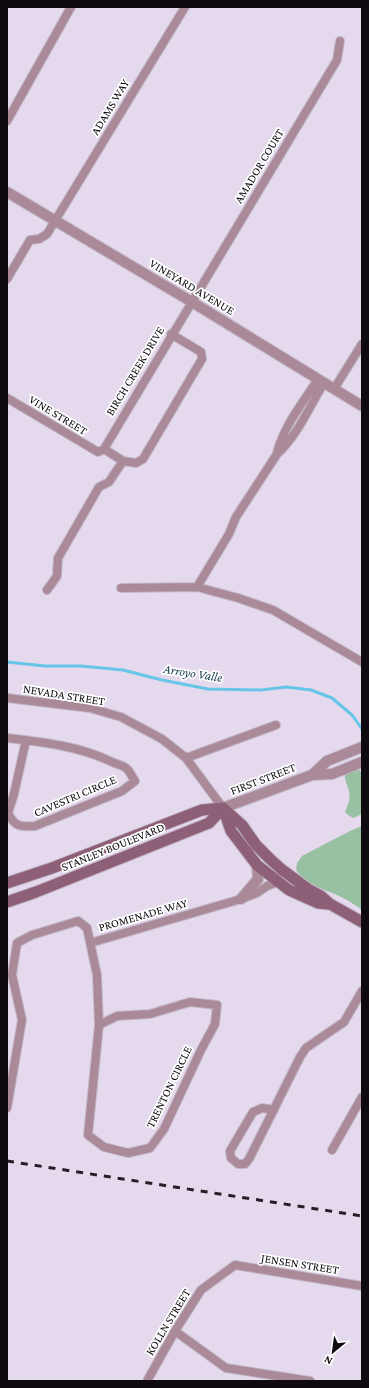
<svg xmlns="http://www.w3.org/2000/svg" width="369" height="1388" viewBox="0 0 369 1388" font-family="'Crimson Pro',serif">
	<rect width="100%" height="100%" fill="#e5d9ed"/>
	<path fill="#98c1a3" d="M357,766L362,774V814L353,818L348,815L345,812C347,806 351,799 349,792C348,785 344,781 345,773Z
		M362,826V910C356,906 350,901 343,898C325,888 309,889 296,870L297,863L302,856L350,831Z"/>
	<g fill="none" stroke-linecap="round" stroke-linejoin="round">
		<path stroke="#67c5e8" stroke-width="3" d="M7,662L45,666H81L123,670L162,680L208,689L261,690L286,687L311,690L332,698L352,715L362,729"/>
		<g stroke="#c3b8ca" stroke-width="10">
			<path id="minor" d="M7,121L71,7
				M7,279L30,240L39,239L47,234L185,7
				M334,389L362,344
				M7,398L98,452L104,449L337,60L340,41
				M104,449L123,461L136,463L143,459L202,359L201,352L171,334
				M277,453C284,425 303,403 318,379
				M197,587L229,534L236,517L277,454C298,435 309,407 324,383
				M121,588L197,587L238,598L273,610L362,662
				M47,590L57,576L58,558L99,487L109,482L123,461
				M7,698L90,708L121,717L162,739L186,758L223,808
				M7,738C43,742 79,746 112,762C116,764 122,765 126,768C130,771 132,777 135,781L122,791L35,826C20,827 15,827 8,813L14,794L26,740
				M186,758L276,725
				M90,943L241,899L257,893L267,886L278,882
				M190,1002L217,1005L215,1024L201,1050L164,1129L150,1148L128,1153L104,1147L88,1135L99,1025L117,1016L150,1014Z
				M7,1108L22,1020L12,975L17,943L32,935L78,921L87,928L97,975L99,1025
				M274,1110L262,1108L253,1112L230,1151L231,1158L238,1164H245L249,1159L300,1057L306,1048L344,1022L362,991
				M332,1150L362,1097
				M175,1331L226,1368L310,1381
				M147,1381L175,1331L201,1290L235,1265L362,1286"/>
		</g>
		<g stroke="#c3b8ca" stroke-width="12">
			<path id="tertiary" d="M7,192L192,302L362,406
				M312,775L327,761L362,747
				M223,808L312,775L332,774L362,762
				M241,899L258,879L257,865"/>
		</g>
		<g stroke="#c3b8ca" stroke-width="13">
			<path id="secondary" d="M224,811L231,831L257,865L289,890L318,903L328,904
				M7,883L52,868L202,810L223,808L242,825L256,845L269,858L281,869L308,889L321,896L330,904L362,922
				M7,902L36,892L209,823L223,808"/>
		</g>
		<use href="#minor" stroke="#aa8999" stroke-width="8"/>
		<use href="#tertiary" stroke="#aa8999" stroke-width="10"/>
		<use href="#secondary" stroke="#8e6078" stroke-width="11"/>
		<path stroke="#252028" stroke-width="3" stroke-dasharray="7 7" stroke-linecap="butt" d="M7,1161L362,1216"/>
	</g>
	<g text-anchor="middle" dominant-baseline="central" stroke-width="3.5" stroke-linejoin="round" paint-order="stroke">
		<g font-size="12" fill="#0e0a10" stroke="#fff">
			<text transform="translate(110 107) rotate(-59)">ADAMS WAY</text>
			<text transform="translate(259 166) rotate(-59)">AMADOR COURT</text>
			<text transform="translate(192 287) rotate(31)">VINEYARD AVENUE</text>
			<text transform="translate(135 371) rotate(-59)">BIRCH CREEK DRIVE</text>
			<text transform="translate(58 415) rotate(31)">VINE STREET</text>
			<text transform="translate(64 695) rotate(9)">NEVADA STREET</text>
			<text transform="translate(263 779) rotate(-21)">FIRST STREET</text>
			<text transform="translate(75 796) rotate(-23)">CAVESTRI CIRCLE</text>
			<text transform="translate(113 847) rotate(-22)">STANLEY BOULEVARD</text>
			<text transform="translate(143 915) rotate(-16)">PROMENADE WAY</text>
			<text transform="translate(169 1087) rotate(-64)">TRENTON CIRCLE</text>
			<text transform="translate(300 1264) rotate(9)">JENSEN STREET</text>
			<text transform="translate(168 1322) rotate(-59)">KOLLN STREET</text>
		</g>
		<g font-size="13" font-style="italic" fill="#143f4e" stroke="#fff">
			<text transform="translate(193 673) rotate(9)">Arroyo Valle</text>
		</g>
	</g>
	<rect width="369" height="1388" fill="none" stroke="#0e0a10" stroke-width="16"/>
	<g transform="translate(333 1352) rotate(209)" stroke="#ffffff" stroke-width="3" paint-order="stroke">
	<path d="M0-3L7 15L0 10L-7 15Z" fill="#0e0a10"/>
	<text y="-6" font-size="11" font-weight="bold" text-anchor="middle" fill="#0e0a10">N</text>
	</g>
</svg>
